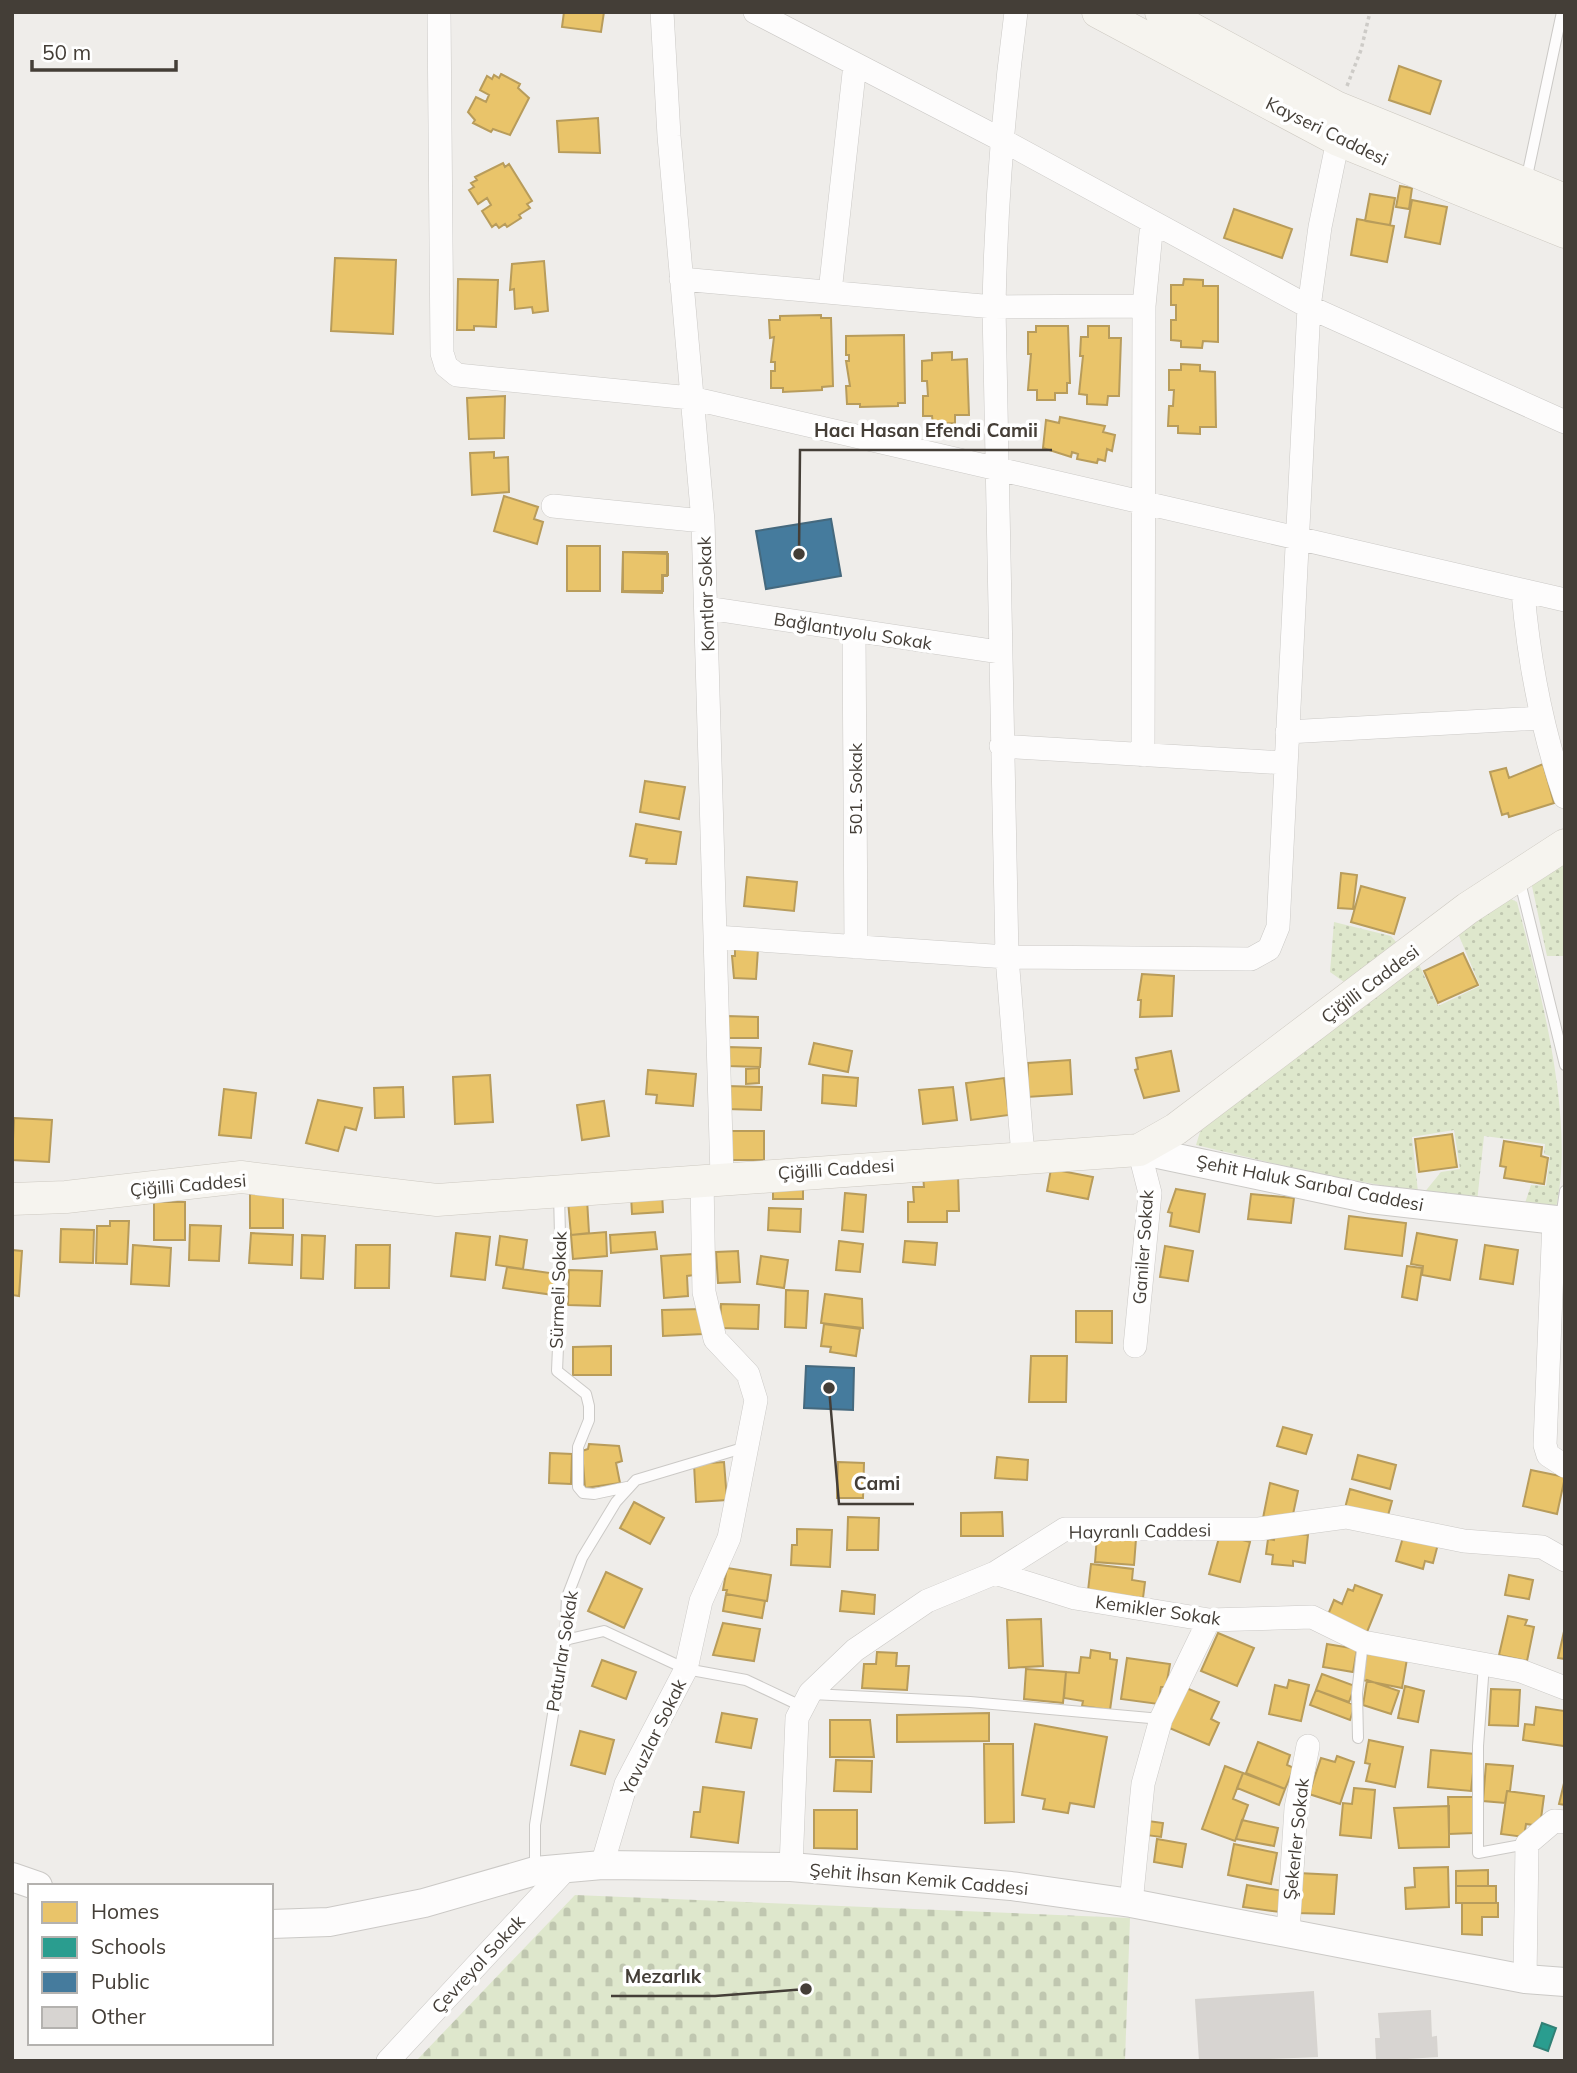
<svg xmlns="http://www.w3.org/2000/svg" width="1577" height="2073" viewBox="0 0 1577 2073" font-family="Mulish,sans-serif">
	<defs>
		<pattern id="cemetery-stones" width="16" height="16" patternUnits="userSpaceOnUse" patternTransform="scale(1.75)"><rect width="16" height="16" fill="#dee7cc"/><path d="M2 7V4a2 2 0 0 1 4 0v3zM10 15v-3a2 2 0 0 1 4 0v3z" fill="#c0c7b0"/></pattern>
		<pattern id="garden-dots" width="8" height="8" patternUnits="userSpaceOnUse" patternTransform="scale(1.75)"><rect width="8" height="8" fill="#dee7cc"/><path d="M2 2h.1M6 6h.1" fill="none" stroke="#c0c7b0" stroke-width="1.8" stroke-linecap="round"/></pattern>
	</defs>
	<rect width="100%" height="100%" fill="#efedea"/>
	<path fill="url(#cemetery-stones)" d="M575,1895L1130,1918L1125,2061H416Z"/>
	<path fill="url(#garden-dots)" d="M1565,860V956H1547L1530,877Z
		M1509,898L1517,902C1540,989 1577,1124 1555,1212L1523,1209L1531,1185L1546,1186L1550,1156L1544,1154L1545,1144L1484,1136L1477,1202L1423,1194L1441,1172L1460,1169L1454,1130L1412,1137L1418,1192L1314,1173L1196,1145L1200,1132L1206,1126L1417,960L1438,1006L1480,986L1457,931Z
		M1334,922L1391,936L1396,942L1347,984L1330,972Z"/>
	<path fill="#e9c46a" stroke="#b89c5b" stroke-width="2" d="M564,12H604L601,32L562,27Z
		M1399,66L1441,81L1430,114L1389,100Z
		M501,74L520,84L518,88L529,98L510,135L493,129L491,132L473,123L475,120L468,112L476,97L486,102L489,95L480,90L487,76L492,79L494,75L499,78Z
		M598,118L600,153L559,152L557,121Z
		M503,163L505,167L509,164L532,201L527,204L530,208L519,215L521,218L507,227L505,224L499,228L496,224L492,227L482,211L491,205L487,198L478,204L469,190L474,187L471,183L477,180L475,177Z
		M1400,186L1412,188L1409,209L1396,207Z
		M1370,194L1395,198L1390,225L1365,221Z
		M1412,200L1447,207L1440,244L1405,237Z
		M1234,209L1292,229L1282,258L1224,238Z
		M1357,219L1394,226L1387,262L1351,255Z
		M335,258L396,260L393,334L331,331Z
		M544,261L548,311L533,313L532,307L515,309L514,289L510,290L512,264Z
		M458,279L498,280L496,327L474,326V330H457Z
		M1184,279L1203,280V286H1218V342L1203,341L1202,348L1181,347V341L1171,340V320H1176V305H1171V285H1183Z
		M821,315V318H831L833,386L822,387V390L783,392V388H771V371H775V362H771L774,337L770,338L769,320H780V316Z
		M1036,326H1068L1070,383H1067V393H1055V400H1037V390H1028L1031,354H1028V332H1036Z
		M1088,326H1109V338H1121L1119,396H1108L1107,405L1087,404V395L1079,394L1083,356H1080L1081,337H1088Z
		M904,335L905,403H898V406L860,407V404H847L846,386H850L846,361H849V355H846V336Z
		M952,352V360L967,359L969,415H955V423L933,424L932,416H923V396H928L927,381H922V361L932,360V353Z
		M1181,364L1200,365V371L1215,372L1216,427H1200V434L1178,433V426H1168L1169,406H1173L1174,390H1169V370H1181Z
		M505,396L504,438L469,439L467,398Z
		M1060,417L1105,426L1103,432L1115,435L1112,451L1107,449L1105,461L1098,459L1097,463L1077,459L1078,454L1072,452L1071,457L1043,448L1046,420L1059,423Z
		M494,452V458L508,457L509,492L472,495L470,453Z
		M504,496L538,507L534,519L543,522L537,544L494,531Z
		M567,546H600V591H567Z
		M623,552L668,554V575H662V593L622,592Z
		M623,552H667V576H663V591H623Z
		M1543,764L1554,803L1509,817L1508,813L1502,815L1490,772L1506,768L1509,778Z
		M645,781L685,787L679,819L640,812Z
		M636,824L681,832L676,864L646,863L647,859L630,856Z
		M1341,873L1357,875L1353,909L1338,908Z
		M747,877L797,882L794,911L744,906Z
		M1361,886L1405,898L1394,934L1351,922Z
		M735,948L758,949L756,979L734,978L732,956H735Z
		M1463,953L1478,985L1438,1003L1424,971Z
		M1142,974L1174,976L1172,1016L1140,1017L1141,1000H1138Z
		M727,1016L758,1017V1038H727Z
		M814,1043L852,1051L848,1072L809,1064Z
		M728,1047L761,1048L760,1067L728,1066Z
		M1171,1051L1179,1091L1144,1098L1135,1070L1138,1069L1136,1058Z
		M1070,1060L1072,1094L1027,1097L1028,1063Z
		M759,1068V1083L746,1084V1069Z
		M648,1070L696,1074L693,1106L656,1103L657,1095L646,1094Z
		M490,1075L493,1122L455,1124L453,1077Z
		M823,1075L858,1078L856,1106L822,1103Z
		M1004,1078L1009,1115L971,1120L966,1083Z
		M727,1086L762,1087L761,1110L727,1109Z
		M403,1087L404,1117L375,1118L374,1088Z
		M953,1087L957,1120L923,1124L919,1090Z
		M224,1089L256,1093L251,1138L219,1135Z
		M318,1100L362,1108L356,1130L345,1127L338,1151L306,1143Z
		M604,1101L609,1136L582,1140L577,1105Z
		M14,1118L52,1120L49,1162L12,1160Z
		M726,1131H764V1160H726Z
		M1452,1134L1457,1167L1419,1172L1415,1139Z
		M1504,1141L1542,1147L1541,1156L1548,1158L1544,1184L1504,1178L1506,1167L1500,1166Z
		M1051,1169L1093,1177L1088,1199L1047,1191Z
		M958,1175L959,1211H947V1222H908V1202H914L913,1187H924L923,1176Z
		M803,1178V1199H773V1179Z
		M1176,1189L1205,1194L1199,1232L1170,1226L1172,1213L1168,1212Z
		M662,1193L663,1212L632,1214L631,1195Z
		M845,1193L866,1195L863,1232L842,1230Z
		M250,1194H283V1228H250Z
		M1251,1194L1294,1198L1291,1223L1248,1219Z
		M587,1199L589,1233L571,1235L568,1201Z
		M154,1202H185V1240H154Z
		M769,1208L801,1209L800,1232L768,1230Z
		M1349,1216L1406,1223L1402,1256L1345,1249Z
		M110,1221H129L127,1264L96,1263L97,1226H110Z
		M190,1225L221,1226L219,1261L189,1260Z
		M61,1229L94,1230L93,1263L60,1262Z
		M606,1232L607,1256L573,1259L571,1235Z
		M655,1232L657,1249L611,1253L610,1235Z
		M251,1233L293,1235L292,1265L249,1263Z
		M456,1233L490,1237L485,1280L451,1276Z
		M1417,1233L1457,1240L1450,1280L1422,1275L1423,1266L1411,1264Z
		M302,1235L325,1236L323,1279L301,1278Z
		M500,1236L527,1240L523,1269L496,1265Z
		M839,1241L863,1244L860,1272L836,1270Z
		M905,1241L937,1243L935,1265L903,1262Z
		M133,1245L171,1248L169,1286L131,1284Z
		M356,1245H390L389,1288H355Z
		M1485,1245L1518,1250L1513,1284L1480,1279Z
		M1165,1246L1193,1251L1188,1281L1160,1277Z
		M12,1250L22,1251L19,1296L12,1295Z
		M738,1251L740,1282L718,1283L716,1252Z
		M693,1254L695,1275L687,1276L688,1296L664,1298L661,1256Z
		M761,1256L788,1260L784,1288L757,1284Z
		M1407,1266L1422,1268L1417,1300L1402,1297Z
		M507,1267L557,1274L554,1295L503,1288Z
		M569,1270L602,1271L600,1306L568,1305Z
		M786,1290L808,1291L806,1328L785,1327Z
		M825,1294L862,1299L863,1328L821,1323Z
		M721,1304L759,1305L758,1329L720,1328Z
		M702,1309L703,1334L663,1336L662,1310Z
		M1076,1311H1112V1343L1076,1342Z
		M824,1324L860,1329L856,1356L830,1352L831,1347L821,1346Z
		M611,1346V1375H573V1347Z
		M1031,1356H1067L1066,1402H1029Z
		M1283,1427L1312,1435L1306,1454L1277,1446Z
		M589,1444L619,1446L622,1461L616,1463L620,1483L585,1488L582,1451L588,1449Z
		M550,1453L572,1454L571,1484L549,1483Z
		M1358,1455L1396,1465L1390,1489L1352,1479Z
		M997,1457L1028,1460L1027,1480L995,1478Z
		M724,1462L727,1500L696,1502L694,1464Z
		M838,1462L864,1463L863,1498H837Z
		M1531,1470L1565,1477L1557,1514L1523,1506Z
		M1270,1483L1298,1491L1292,1519L1263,1518Z
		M1350,1489L1392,1501L1387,1519L1345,1508Z
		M634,1502L664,1518L650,1544L620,1528Z
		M1002,1512L1003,1536H961V1513Z
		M848,1517L879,1518L878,1550H847Z
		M797,1529L832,1530L830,1567L791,1565L792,1545H797Z
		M1275,1532L1308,1535L1305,1563L1293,1561V1566L1272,1564L1273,1555L1266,1554L1268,1539L1274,1540Z
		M1220,1534L1250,1542L1240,1582L1209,1574Z
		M1404,1534L1438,1544L1433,1563L1425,1561L1423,1569L1396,1561Z
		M1097,1536L1136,1539L1134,1565L1095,1562Z
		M1091,1564L1133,1569L1132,1580L1145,1582L1143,1598L1088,1591Z
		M727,1568L771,1575L767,1601L726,1594L727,1590H723Z
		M606,1572L642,1589L624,1628L588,1611Z
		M1509,1575L1533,1580L1529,1599L1505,1595Z
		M1355,1585L1382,1595L1365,1637L1325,1622L1334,1600L1342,1604L1348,1589L1353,1591Z
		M842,1591L875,1595L874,1614L840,1611Z
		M726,1594L765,1601L762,1618L723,1611Z
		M1508,1616L1527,1620L1525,1625L1534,1627L1527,1661L1499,1655Z
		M1041,1619L1043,1666L1009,1668L1007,1620Z
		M723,1623L760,1629L754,1661L713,1655Z
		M1565,1627V1659L1558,1658Z
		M1218,1633L1254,1648L1237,1686L1201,1671Z
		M1327,1644L1357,1649L1353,1672L1323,1667Z
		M1091,1650L1110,1653V1659L1117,1660L1110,1710L1082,1706L1083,1701L1064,1698L1066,1672L1079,1673L1081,1657L1090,1658Z
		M877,1652L897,1653L896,1666H909L907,1690L862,1688L864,1664H876Z
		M1367,1652L1407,1659L1402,1688L1362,1680Z
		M1127,1658L1170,1664L1166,1687H1161L1158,1704L1121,1699Z
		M602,1660L636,1672L626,1699L592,1686Z
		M1026,1669L1066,1672L1063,1703L1024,1699Z
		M1322,1674L1355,1686L1349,1702L1316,1690Z
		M1289,1680L1309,1685L1301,1721L1269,1714L1275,1685L1287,1688Z
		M1367,1680L1399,1691L1391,1714L1363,1705Z
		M1405,1686L1424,1691L1418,1722L1398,1718Z
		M1184,1687L1219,1702L1211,1719L1219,1723L1209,1745L1167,1727Z
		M1491,1689L1520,1690L1518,1726L1489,1725Z
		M1316,1690L1355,1705L1350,1720L1310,1705Z
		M1536,1707L1565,1711L1564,1746L1523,1740L1525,1724L1534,1725Z
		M722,1713L757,1719L751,1748L716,1742Z
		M989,1713V1741L897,1742V1715Z
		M830,1720H870L874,1757H830Z
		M1035,1724L1107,1737L1094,1807L1070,1803L1068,1813L1043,1809L1045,1799L1022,1795Z
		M580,1731L614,1740L605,1774L571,1765Z
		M1369,1740L1403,1747L1395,1787L1366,1781L1370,1764L1365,1763Z
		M1258,1742L1290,1755L1287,1765L1294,1768L1285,1789L1246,1773Z
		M984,1744H1013L1014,1822L985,1823Z
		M1431,1750L1475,1754L1471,1791L1428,1787Z
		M1337,1756L1354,1762L1340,1804L1309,1794L1321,1758L1335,1762Z
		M836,1760L872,1761L871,1792L834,1791Z
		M1486,1764L1513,1766L1510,1791H1507L1505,1803L1483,1801Z
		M1225,1766L1243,1773L1233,1799L1248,1805L1235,1841L1202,1829Z
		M1243,1773L1285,1789L1279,1805L1237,1788Z
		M1565,1779V1805L1559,1804Z
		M703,1787L744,1792L738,1843L691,1837L694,1812H700Z
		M1354,1788L1375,1790L1371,1838L1340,1835L1343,1803L1352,1804Z
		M1507,1791L1544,1796L1540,1826L1526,1824L1524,1837L1501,1834Z
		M1448,1797H1473L1474,1833L1449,1834Z
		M1449,1806V1847L1399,1848L1394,1808Z
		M814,1810H857V1849L814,1848Z
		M1242,1820L1278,1828L1274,1846L1236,1839Z
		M1148,1821L1163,1823L1161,1837L1146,1835Z
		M1157,1839L1186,1844L1182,1867L1154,1862Z
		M1234,1844L1277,1853L1271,1884L1228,1875Z
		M1448,1867L1449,1907L1406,1909L1405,1888L1415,1887L1414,1868Z
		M1488,1870V1886H1456V1871Z
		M1298,1873L1337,1875L1334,1914L1296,1913Z
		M1247,1885L1283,1891L1280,1912L1243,1907Z
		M1456,1886H1496V1903H1456Z
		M1462,1903H1498V1917H1482V1935L1462,1934Z"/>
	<path fill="#2a9d8f" stroke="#328075" stroke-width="2" d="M1542,2023L1556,2028L1548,2051L1534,2046Z"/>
	<path fill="#457b9d" stroke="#45697e" stroke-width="2" d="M831,519L841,576L766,589L756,531Z
		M806,1366L854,1368L853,1410L804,1408Z"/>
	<path fill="#d7d4d1" stroke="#d7d4d0" stroke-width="2" d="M1313,1992L1317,2056L1200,2061L1196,2000Z
		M1430,2011L1431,2038L1436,2037L1437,2056L1377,2060L1376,2039H1381L1379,2014Z"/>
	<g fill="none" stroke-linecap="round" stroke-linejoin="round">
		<g stroke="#cbc9c6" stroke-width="12">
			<path id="service" d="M1526,181L1562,12
				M1519,878L1565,1065
				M559,1194L561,1276L557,1371L586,1394L589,1406V1420L578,1447V1487L583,1493L594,1494L627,1487
				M1561,1218L1565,1191
				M565,1640L604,1631L686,1669L746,1680L801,1706
				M1484,1664L1478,1746V1853L1527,1844
				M812,1694L970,1702L1161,1719
				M1358,1738L1357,1693L1363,1642
				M535,1871V1825L565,1640L567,1597L582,1558L616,1502L636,1480L746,1447"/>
		</g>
		<g stroke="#cbc9c6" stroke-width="24">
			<path id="minor" d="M439,12L442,353L446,366L457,375L691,398L1565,600
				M662,12L669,136L703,521L722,1177
				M755,12L1002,140L1309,307L1565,422
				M1016,12C1003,110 996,208 994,307L1007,957L1023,1156
				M681,279L994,307L1144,306
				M830,292L855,64
				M553,506L703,521
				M1523,592C1529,663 1542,730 1565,797
				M707,608L999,652
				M854,632L856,947
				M1287,732L1541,718
				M1001,746L1285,763
				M1143,755L1144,306L1152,222
				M716,937L1007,957L1251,959L1269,949L1278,927L1309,307L1320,227L1338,140
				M1554,1220L1545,1445L1548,1455L1565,1466
				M1135,1346L1150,1193L1139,1150
				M995,1573L1075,1598L1209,1620L1312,1617L1363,1642L1521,1671L1565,1688
				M602,1865L626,1784L686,1669L701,1601L729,1538L756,1400L748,1374L715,1339L704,1292L702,1179
				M791,1867L797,1718L810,1693L855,1650L927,1601L995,1573L1065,1529H1259L1346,1517L1464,1541L1542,1547L1565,1560
				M1131,1903L1143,1784L1161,1719L1209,1620
				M1288,1933L1296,1808L1308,1746
				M1525,1979L1527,1844L1554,1821L1565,1822
				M388,2061L567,1868"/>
		</g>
		<g stroke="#cbc9c6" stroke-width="30">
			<path id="tertiary" d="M1139,1150L1370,1199L1565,1221
				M12,1877L38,1886
				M271,1924L329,1922L424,1903L535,1871L602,1865L791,1867L1011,1886L1131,1903L1525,1979L1565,1982"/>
		</g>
		<g stroke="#cdc9c1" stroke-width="33">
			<path id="secondary" d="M1098,12L1338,140L1565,232
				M1161,12L1336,107L1565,200
				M12,1199L66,1197L241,1177L437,1200L1139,1150L1176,1129L1468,908L1565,845"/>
		</g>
		<path stroke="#cdcbc7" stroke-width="3.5" stroke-dasharray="3.5 3.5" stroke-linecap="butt" d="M1347,86L1361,50L1370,12"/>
		<use href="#service" stroke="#fdfcfc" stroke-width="10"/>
		<use href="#minor" stroke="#fdfcfc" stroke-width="23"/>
		<use href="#tertiary" stroke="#fdfcfc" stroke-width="28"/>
		<use href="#secondary" stroke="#f6f4ef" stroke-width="32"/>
	</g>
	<g text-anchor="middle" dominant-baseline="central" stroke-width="7" stroke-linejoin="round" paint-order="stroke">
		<g font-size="18" fill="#443e37" stroke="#fff">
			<text transform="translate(1327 131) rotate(26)">Kayseri Caddesi</text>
			<text transform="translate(706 594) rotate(-92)">Kontlar Sokak</text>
			<text transform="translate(853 631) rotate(9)">Bağlantıyolu Sokak</text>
			<text transform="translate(855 789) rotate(-90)">501. Sokak</text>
			<text transform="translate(1370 984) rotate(-37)">Çiğilli Caddesi</text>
			<text transform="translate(836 1169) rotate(-4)">Çiğilli Caddesi</text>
			<text transform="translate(1310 1183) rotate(11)">Şehit Haluk Sarıbal Caddesi</text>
			<text transform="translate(188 1185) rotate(-5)">Çiğilli Caddesi</text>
			<text transform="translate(1143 1247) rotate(-86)">Ganiler Sokak</text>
			<text transform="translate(558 1290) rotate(-88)">Sürmeli Sokak</text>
			<text transform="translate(1140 1531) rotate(-1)">Hayranlı Caddesi</text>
			<text transform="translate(1158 1610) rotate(8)">Kemikler Sokak</text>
			<text transform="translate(562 1651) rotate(-81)">Paturlar Sokak</text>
			<text transform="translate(653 1737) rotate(-64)">Yavuzlar Sokak</text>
			<text transform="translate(1296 1839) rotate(-84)">Şekerler Sokak</text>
			<text transform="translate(919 1879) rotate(5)">Şehit İhsan Kemik Caddesi</text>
			<text transform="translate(478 1964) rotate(-47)">Çevreyol Sokak</text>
		</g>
	</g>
	<path fill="none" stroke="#443e37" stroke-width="2.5" d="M799 554L800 450H1052M829 1388L839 1504H914M806 1989L715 1996H611"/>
	<g fill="#443e37" stroke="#fff" stroke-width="2.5">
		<circle cx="799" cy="554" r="7"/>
		<circle cx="829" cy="1388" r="7"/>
		<circle cx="806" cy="1989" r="7"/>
	</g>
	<g font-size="19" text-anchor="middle" font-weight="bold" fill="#443e37" stroke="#fff" stroke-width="7" stroke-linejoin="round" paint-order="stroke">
		<text x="926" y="437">Hacı Hasan Efendi Camii</text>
		<text x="877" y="1490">Cami</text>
		<text x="663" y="1983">Mezarlık</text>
	</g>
	<rect width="1577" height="2073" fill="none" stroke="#443e37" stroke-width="28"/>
	<rect x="28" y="1884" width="245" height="161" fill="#ffffff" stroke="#b4b2af" stroke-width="2"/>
	<rect x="42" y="1902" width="35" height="21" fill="#e9c46a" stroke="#b4b2af" stroke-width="2"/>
	<text x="91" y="1919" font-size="21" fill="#443e37">Homes</text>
	<rect x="42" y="1937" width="35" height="21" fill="#2a9d8f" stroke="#b4b2af" stroke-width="2"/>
	<text x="91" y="1954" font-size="21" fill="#443e37">Schools</text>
	<rect x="42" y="1972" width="35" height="21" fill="#457b9d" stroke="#b4b2af" stroke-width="2"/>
	<text x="91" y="1989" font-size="21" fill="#443e37">Public</text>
	<rect x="42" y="2007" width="35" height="21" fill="#d7d4d1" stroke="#b4b2af" stroke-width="2"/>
	<text x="91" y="2024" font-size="21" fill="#443e37">Other</text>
	<path d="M32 60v10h144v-10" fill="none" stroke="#443e37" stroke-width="3.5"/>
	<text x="42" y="60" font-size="21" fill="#443e37" stroke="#ffffff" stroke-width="5" paint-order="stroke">50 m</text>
</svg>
